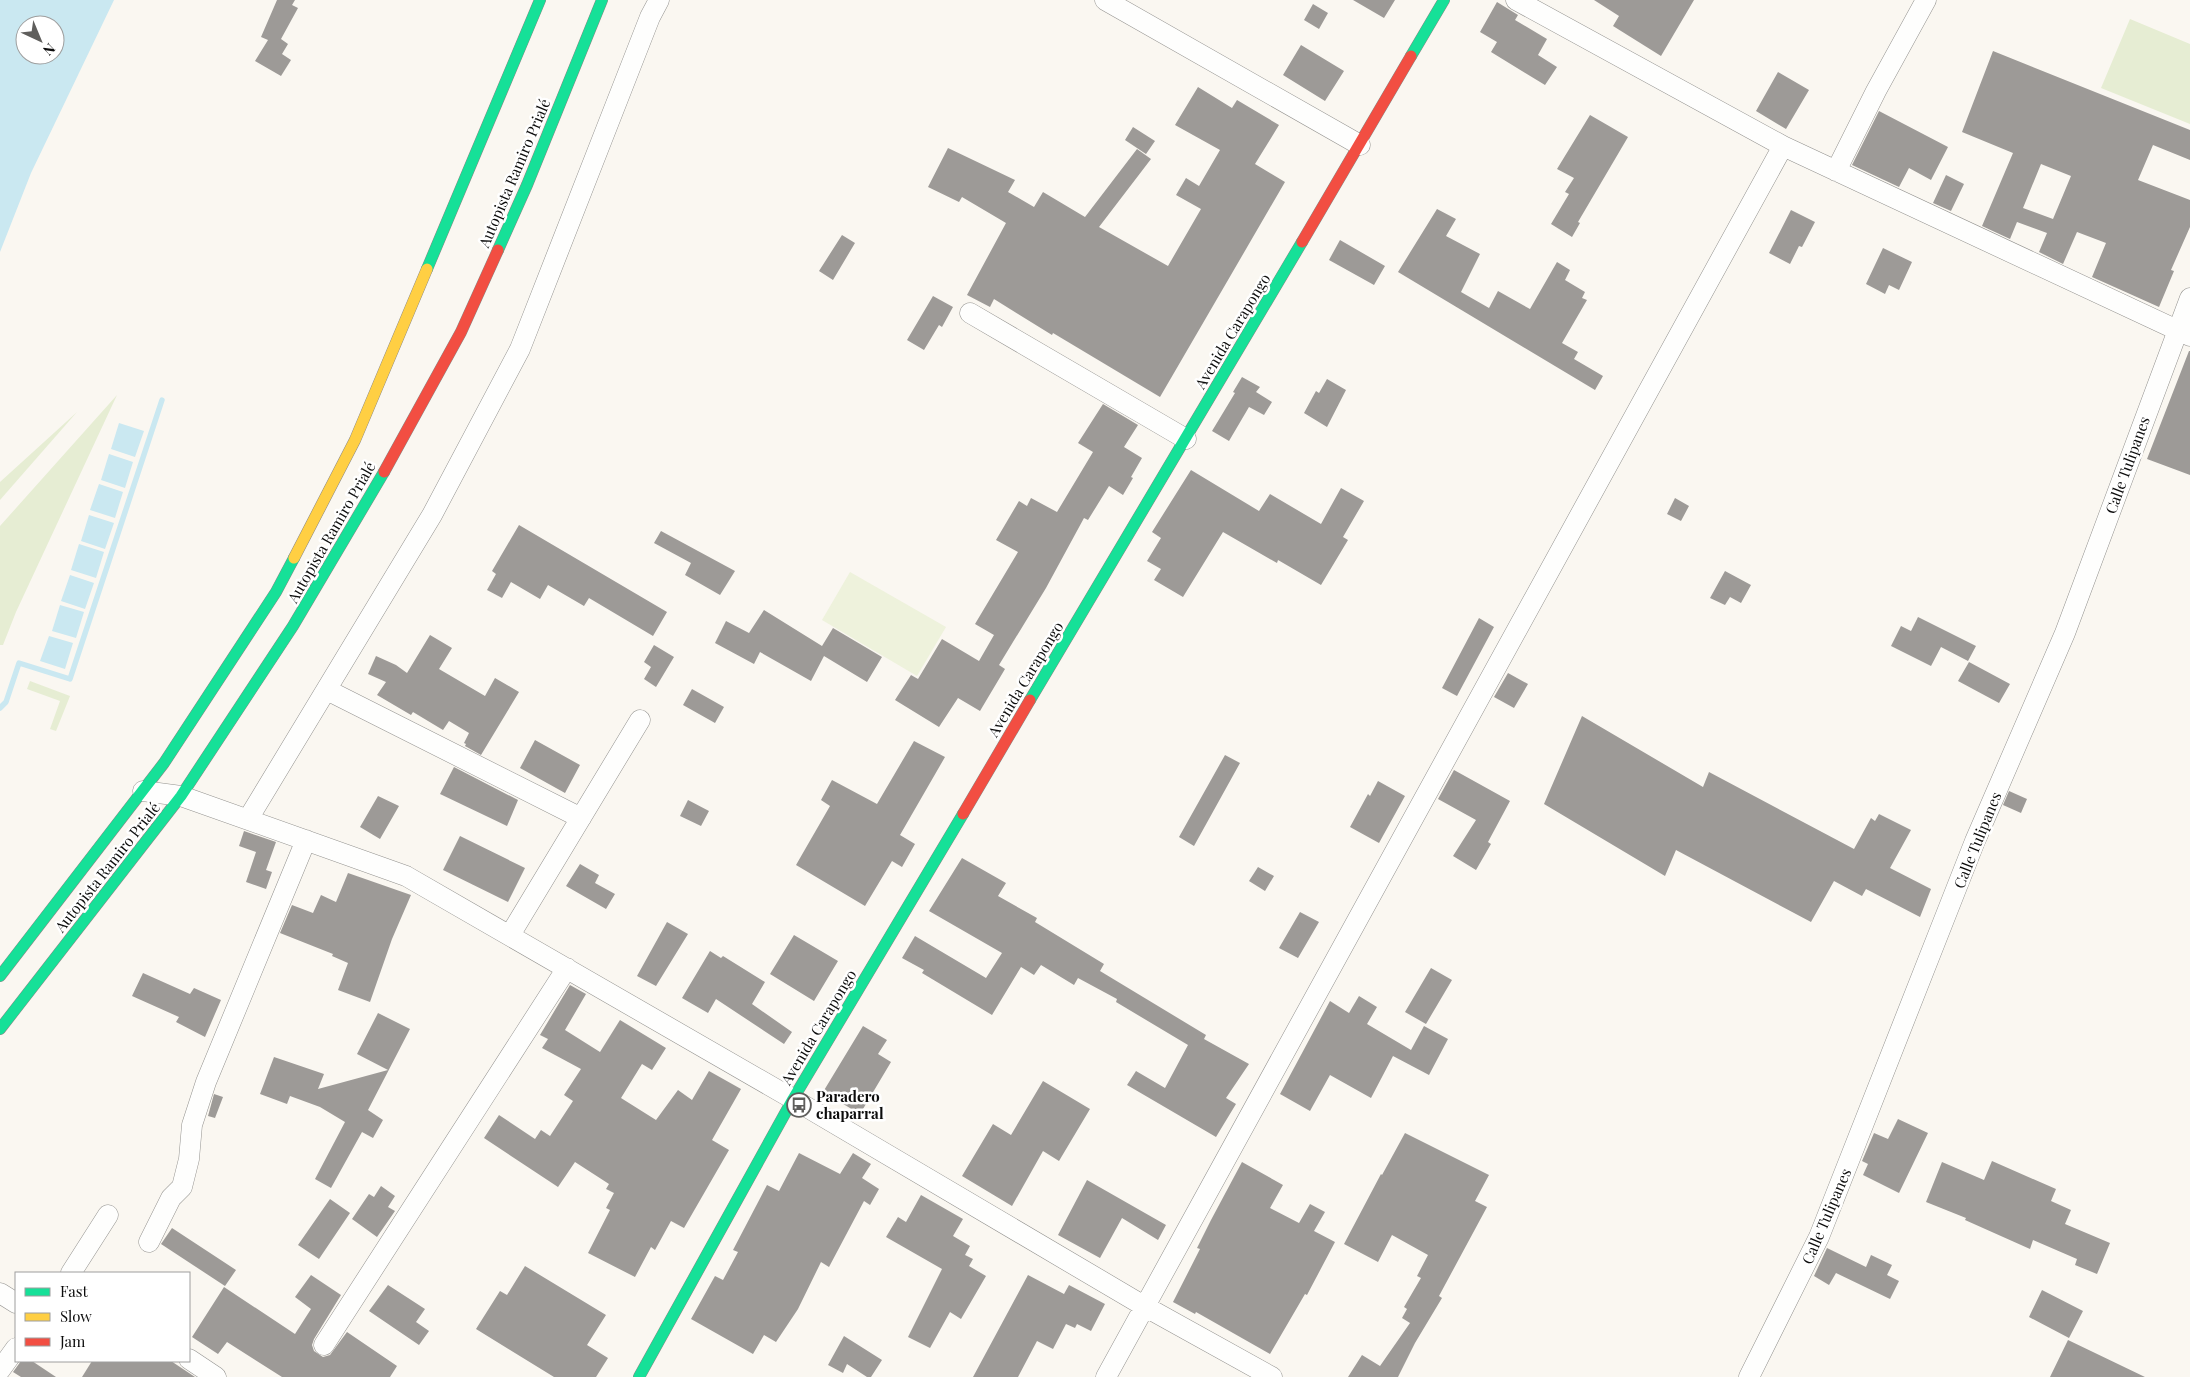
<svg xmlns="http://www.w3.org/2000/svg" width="2190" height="1377" viewBox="0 0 2190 1377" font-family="'Playfair Display',serif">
	<rect width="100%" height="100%" fill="#faf7f1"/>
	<path fill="#e6edd3" d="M2130,19L2190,44V124L2101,88Z
		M117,395L16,612L3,645H0V526Z
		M77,412L0,500V482Z
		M30,681L70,696L56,731L50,729L60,701L27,689Z"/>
	<path fill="#eef2dc" d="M850,572L946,627L917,676L822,620Z"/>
	<path fill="#cae8f1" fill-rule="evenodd" d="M0,0H114L31,173L0,252ZM25,25H55V55H25Z
		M119,423L144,431L135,457L111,449Z
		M109,454L133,462L125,488L101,480Z
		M99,484L123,492L115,518L90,510Z
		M89,515L114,523L105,549L81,541Z
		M79,544L104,552L96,578L71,570Z
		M70,575L94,583L85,609L61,601Z
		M60,605L84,612L76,638L52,631Z
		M49,636L73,643L65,669L40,661Z"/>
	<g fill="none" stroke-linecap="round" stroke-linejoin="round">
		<path stroke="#cae8f1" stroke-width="5.5" d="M0,708L6,702L19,663L70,679L162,400"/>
	</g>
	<path fill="#9d9a97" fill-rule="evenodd" d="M277,0H295L292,5L298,8L281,39L288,44L282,54L291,60L281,76L255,61L268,40L261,37Z
		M1353,0H1395L1384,18Z
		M1594,0H1694L1661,56L1613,26L1619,16Z
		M1497,2L1518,15L1515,20L1547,39L1538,55L1557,67L1545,85L1491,52L1497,42L1480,32Z
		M1313,4L1328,13L1319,29L1304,20Z
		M1301,45L1344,71L1325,101L1283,75Z
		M1993,51L2190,130V160L2153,145L2138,180L2190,200V227L2171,270L2174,271L2159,307L2092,277L2106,243L2077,232L2063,264L2039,252L2047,233L2017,222L2010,239L1982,226L2013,153L1962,132ZM2041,164L2071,176L2053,219L2023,208Z
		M1778,72L1809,90L1786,129L1756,111Z
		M1198,87L1232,108L1237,100L1279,125L1255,164L1285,182L1160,397L1053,333L1052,335L994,299L990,307L967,295L1006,223L962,197L959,202L928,187L948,148L1015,180L1008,192L1034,207L1043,192L1085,217L1137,149L1151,159L1099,227L1168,266L1201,209L1176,195L1186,178L1199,186L1220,150L1175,125Z
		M1879,111L1948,147L1931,180L1909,168L1899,187L1852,165Z
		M1590,115L1628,137L1578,222L1580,223L1572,237L1551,224L1569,194L1565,192L1574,178L1557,169Z
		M1133,127L1155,141L1146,154L1125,140Z
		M1946,175L1964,184L1951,211L1933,203Z
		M1437,209L1456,219L1446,236L1480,254L1461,292L1489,308L1498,291L1530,309L1557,262L1570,270L1565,280L1585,292L1582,298L1587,300L1562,343L1578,352L1574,359L1603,376L1595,390L1398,272Z
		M1791,210L1815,222L1802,247L1799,246L1790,264L1769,253Z
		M842,235L855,243L833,280L819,271Z
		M1340,240L1385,266L1374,285L1329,260Z
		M1883,248L1912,262L1899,290L1889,285L1885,294L1866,284Z
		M933,296L953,307L942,327L939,325L924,350L907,340Z
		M2189,351H2190V475L2147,459Z
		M1242,377L1260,387L1256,392L1272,402L1264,415L1249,407L1229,441L1212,431L1235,393L1233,392Z
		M1327,379L1346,390L1327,427L1304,413L1316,391L1319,393Z
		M1103,404L1138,425L1124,447L1142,458L1131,477L1133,478L1123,495L1109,486L1088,520L1084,518L1046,588L999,665L1005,669L980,711L958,698L939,727L895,700L911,675L918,679L942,639L979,661L994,635L975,624L1018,552L996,540L1019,501L1027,506L1031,498L1057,512L1093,452L1078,443Z
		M1191,470L1259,511L1270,494L1321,524L1341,488L1364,501L1343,537L1348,540L1321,585L1278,560L1277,563L1223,532L1183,597L1154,580L1161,569L1147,561L1161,538L1152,532Z
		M1675,498L1689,506L1681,521L1667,514Z
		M519,525L667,612L653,636L589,598L584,606L548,585L540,599L511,582L502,598L487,590L496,574L492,571Z
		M661,531L735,571L720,595L685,575L691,563L654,543Z
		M1725,571L1751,585L1741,603L1730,597L1725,605L1710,598Z
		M764,610L822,646L833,628L882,657L867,682L824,656L811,681L760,652L754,664L715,643L726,621L749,633Z
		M1918,617L1976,646L1968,661L1941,647L1931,666L1891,646L1901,626L1911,631Z
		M1479,618L1494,627L1457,696L1442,688Z
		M430,635L452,648L439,669L485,696L495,678L519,692L481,755L465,746L466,744L464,743L469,733L449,721L443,730L413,712L411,715L377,695L386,682L368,674L376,656L396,665L407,673Z
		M654,645L674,657L656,687L644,679L651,667L644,662Z
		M1969,662L2010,684L1999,703L1958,681Z
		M1508,673L1528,684L1514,708L1494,697Z
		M692,689L724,707L715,723L683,705Z
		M1582,716L1703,787L1709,772L1854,849L1871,818L1875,821L1879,814L1911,830L1890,868L1931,889L1920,917L1866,889L1862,896L1834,881L1811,922L1676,850L1665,876L1544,804Z
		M535,740L580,765L565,793L520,768Z
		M914,741L945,757L900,835L915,844L902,867L892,861L865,906L796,865L830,806L821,800L832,780L877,804Z
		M1225,755L1240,763L1194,846L1179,837Z
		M454,767L518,800L507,826L440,794Z
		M1454,770L1510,801L1488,842L1491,844L1476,870L1453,856L1476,820L1438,799Z
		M1378,781L1405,796L1379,843L1350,827L1368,794L1370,796Z
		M2009,791L2027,799L2021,813L2003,805Z
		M378,796L399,806L380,839L360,827Z
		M688,800L709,811L701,826L680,816Z
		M244,831L276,842L266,870L272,872L266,889L246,882L256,852L239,846Z
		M460,836L525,868L508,902L443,870Z
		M962,858L1006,883L998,896L1037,918L1035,922L1104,964L1100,971L1206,1035L1204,1039L1249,1064L1226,1098L1236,1104L1216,1137L1127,1085L1136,1071L1165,1088L1188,1045L1116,1002L1117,999L1078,978L1074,985L1041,965L1034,975L1021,967L992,1015L922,973L924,970L902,958L915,936L986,978L1002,953L929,911Z
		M580,864L599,875L595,883L615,894L606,909L566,886Z
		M1258,867L1274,876L1265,891L1249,881Z
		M348,873L411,895L392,939L370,1002L338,990L348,963L332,956L333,954L280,933L292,905L313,913L321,895L336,902Z
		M1300,912L1319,922L1298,958L1279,948Z
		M667,922L688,934L656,986L637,976Z
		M794,935L838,961L814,1001L770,974Z
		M710,951L721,958L723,956L765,982L752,1004L792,1032L784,1044L716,999L708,1013L682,998Z
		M1431,968L1452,980L1426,1024L1405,1012Z
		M143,973L190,994L194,988L221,1000L205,1037L176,1022L179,1017L132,996Z
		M570,985L586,994L565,1030L600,1052L620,1020L666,1048L652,1070L642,1064L621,1098L656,1120L678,1090L692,1100L709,1071L741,1089L712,1140L729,1150L684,1228L671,1221L655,1250L651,1247L635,1277L588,1253L610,1210L606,1208L614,1193L606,1189L609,1184L575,1162L558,1187L484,1138L499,1115L535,1139L541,1130L550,1136L573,1101L564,1095L581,1069L542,1048L548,1039L540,1035Z
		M1359,996L1377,1007L1367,1024L1411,1050L1424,1026L1448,1039L1429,1075L1393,1056L1371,1098L1330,1075L1310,1111L1280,1094L1330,1001L1349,1013Z
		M378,1013L410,1029L368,1110L383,1120L373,1138L362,1132L331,1188L315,1179L345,1122L320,1107L290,1096L287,1104L260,1094L274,1057L324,1074L318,1089L388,1070L357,1054Z
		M863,1026L887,1040L878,1054L891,1062L860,1114L823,1092Z
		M1043,1081L1090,1109L1059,1161L1043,1151L1012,1206L962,1176L993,1124L1011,1135Z
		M214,1094L223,1097L215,1118L208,1116Z
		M1898,1119L1928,1133L1899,1193L1863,1175L1868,1164L1862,1161L1874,1133L1888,1139Z
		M1405,1133L1489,1175L1475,1201L1487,1207L1439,1296L1442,1298L1415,1343L1398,1377H1348L1362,1355L1380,1366L1410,1323L1402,1318L1407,1309L1404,1307L1421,1278L1417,1276L1428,1255L1392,1235L1378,1262L1344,1244L1381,1174L1382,1175Z
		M799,1153L840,1174L853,1153L871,1164L862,1178L879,1189L870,1205L864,1201L829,1267L821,1262L798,1309L776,1342L764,1335L753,1354L691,1319L715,1276L723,1280L738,1252L733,1250L767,1185L779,1191Z
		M1992,1161L2056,1189L2051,1201L2071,1210L2065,1224L2110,1243L2097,1274L2075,1265L2077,1259L2033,1240L2030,1249L1965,1220L1966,1218L1926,1202L1942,1162L1984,1180Z
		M1242,1162L1283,1185L1270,1208L1299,1223L1310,1204L1325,1212L1314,1231L1335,1242L1307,1295L1305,1294L1270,1354L1196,1312L1195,1314L1173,1302L1200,1249L1197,1248L1211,1220Z
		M1087,1180L1166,1225L1158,1240L1122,1218L1100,1258L1058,1235Z
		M381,1186L395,1196L388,1207L395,1211L377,1237L352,1219L369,1194L374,1197Z
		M921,1195L963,1219L953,1236L970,1246L965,1255L973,1259L969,1266L986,1276L961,1319L950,1312L930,1348L908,1337L942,1269L886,1237L898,1217L906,1222Z
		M330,1199L350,1213L319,1259L298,1245Z
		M172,1228L236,1270L225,1286L161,1244Z
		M1827,1248L1866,1267L1871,1255L1892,1265L1887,1275L1899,1281L1890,1299L1836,1273L1829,1285L1814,1276Z
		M525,1266L606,1315L587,1345L608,1358L596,1377H554L476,1329L500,1291L507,1295Z
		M311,1275L341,1295L314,1339L312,1345L314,1351L323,1357L330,1355L347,1332L397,1366L390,1377H282L227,1342L218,1354L192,1337L224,1287L295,1334L311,1309L295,1297Z
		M1028,1275L1064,1294L1069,1285L1105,1304L1091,1331L1077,1324L1075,1328L1066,1324L1053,1349L1037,1341L1018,1377H973Z
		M388,1285L425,1309L416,1322L429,1331L419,1345L369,1311Z
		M2042,1290L2083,1311L2069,1338L2029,1317Z
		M844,1336L882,1360L871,1377H867L847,1364L843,1373L828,1365Z
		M2068,1340L2145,1377H2050Z
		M21,1361H32L56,1377H21L13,1372Z
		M92,1361H171L195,1377H82Z"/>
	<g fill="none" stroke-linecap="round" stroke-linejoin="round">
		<g stroke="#93928f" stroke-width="21">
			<path id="street" d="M1105,0L1360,145
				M1516,0L1783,146L2190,336
				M1836,171L1876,91L1926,0
				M970,313L1186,439
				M327,690L581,818
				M143,791L181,796L406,876L793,1099L1144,1306L1272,1377
				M248,819L432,515L520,349L650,17L659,0
				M510,935L640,720
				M149,1242L171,1198L182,1187L189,1159L192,1125L206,1082L306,840
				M71,1273L108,1215
				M0,1293L16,1303
				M324,1345L567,968
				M189,1359L216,1377
				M0,1370L16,1348
				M1106,1377L1783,146
				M1749,1377L1819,1237L1975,841L2065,633L2190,298"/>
		</g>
		<g stroke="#8a8886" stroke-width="12">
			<path id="fast" d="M1411,56L1444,0
				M498,250L527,185L602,0
				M427,269L540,0
				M1030,700L1302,242
				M0,976L164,763L276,592L294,558
				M0,1029L181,796L293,626L384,472
				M639,1377L793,1099L963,814"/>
		</g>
		<g stroke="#8a8886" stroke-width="12">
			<path id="slow" d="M294,558L355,440L427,269"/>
		</g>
		<g stroke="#8a8886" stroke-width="12">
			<path id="jam" d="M1302,242L1411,56
				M384,472L461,332L498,250
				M963,814L1030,700"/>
		</g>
		<use href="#street" stroke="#fefefd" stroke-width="20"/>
		<use href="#fast" stroke="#16e098" stroke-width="11"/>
		<use href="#slow" stroke="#ffcf43" stroke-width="11"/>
		<use href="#jam" stroke="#f24e42" stroke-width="11"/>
	</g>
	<defs>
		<g id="bus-ring" transform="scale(1.25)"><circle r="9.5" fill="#fff" stroke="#5f5e5c" stroke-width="1.5"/><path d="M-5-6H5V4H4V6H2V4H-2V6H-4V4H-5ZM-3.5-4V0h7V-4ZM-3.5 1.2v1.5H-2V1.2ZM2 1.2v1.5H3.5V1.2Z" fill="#5f5e5c"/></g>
	</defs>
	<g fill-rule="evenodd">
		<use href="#bus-ring" x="799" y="1105"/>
	</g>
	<g text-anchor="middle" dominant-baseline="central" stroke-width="5" stroke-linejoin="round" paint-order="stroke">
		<g font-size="15" fill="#0c0c0c" stroke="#fff">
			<text transform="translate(514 173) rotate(-67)">Autopista Ramiro Prialé</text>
			<text transform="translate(1232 331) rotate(-59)">Avenida Carapongo</text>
			<text transform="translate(2127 465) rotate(-70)">Calle Tulipanes</text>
			<text transform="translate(331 532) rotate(-60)">Autopista Ramiro Prialé</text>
			<text transform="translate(1025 679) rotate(-59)">Avenida Carapongo</text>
			<text transform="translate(1977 840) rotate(-68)">Calle Tulipanes</text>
			<text transform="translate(107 867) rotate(-52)">Autopista Ramiro Prialé</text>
			<text transform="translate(818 1027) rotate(-59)">Avenida Carapongo</text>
			<text transform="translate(1826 1216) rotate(-67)">Calle Tulipanes</text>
		</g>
		<g font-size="15" font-weight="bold" fill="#0c0c0c" stroke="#fff" text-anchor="start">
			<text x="816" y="1096">Paradero<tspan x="816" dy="17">chaparral</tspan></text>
		</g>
	</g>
	<rect x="15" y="1272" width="175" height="90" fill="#ffffff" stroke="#9e9e9e"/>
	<rect x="25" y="1288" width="25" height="8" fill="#16e098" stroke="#9e9e9e"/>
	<text x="60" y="1297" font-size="15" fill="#0c0c0c">Fast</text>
	<rect x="25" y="1313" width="25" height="8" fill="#ffcf43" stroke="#9e9e9e"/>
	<text x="60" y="1322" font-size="15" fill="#0c0c0c">Slow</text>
	<rect x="25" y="1338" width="25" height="8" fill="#f24e42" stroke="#9e9e9e"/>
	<text x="60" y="1347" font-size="15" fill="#0c0c0c">Jam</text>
	<g transform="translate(40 40) rotate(136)"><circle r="24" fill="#ffffff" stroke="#9e9e9e"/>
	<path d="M0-4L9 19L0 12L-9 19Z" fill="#5f5e5c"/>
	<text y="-8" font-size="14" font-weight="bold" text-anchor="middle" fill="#0c0c0c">N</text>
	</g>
</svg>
